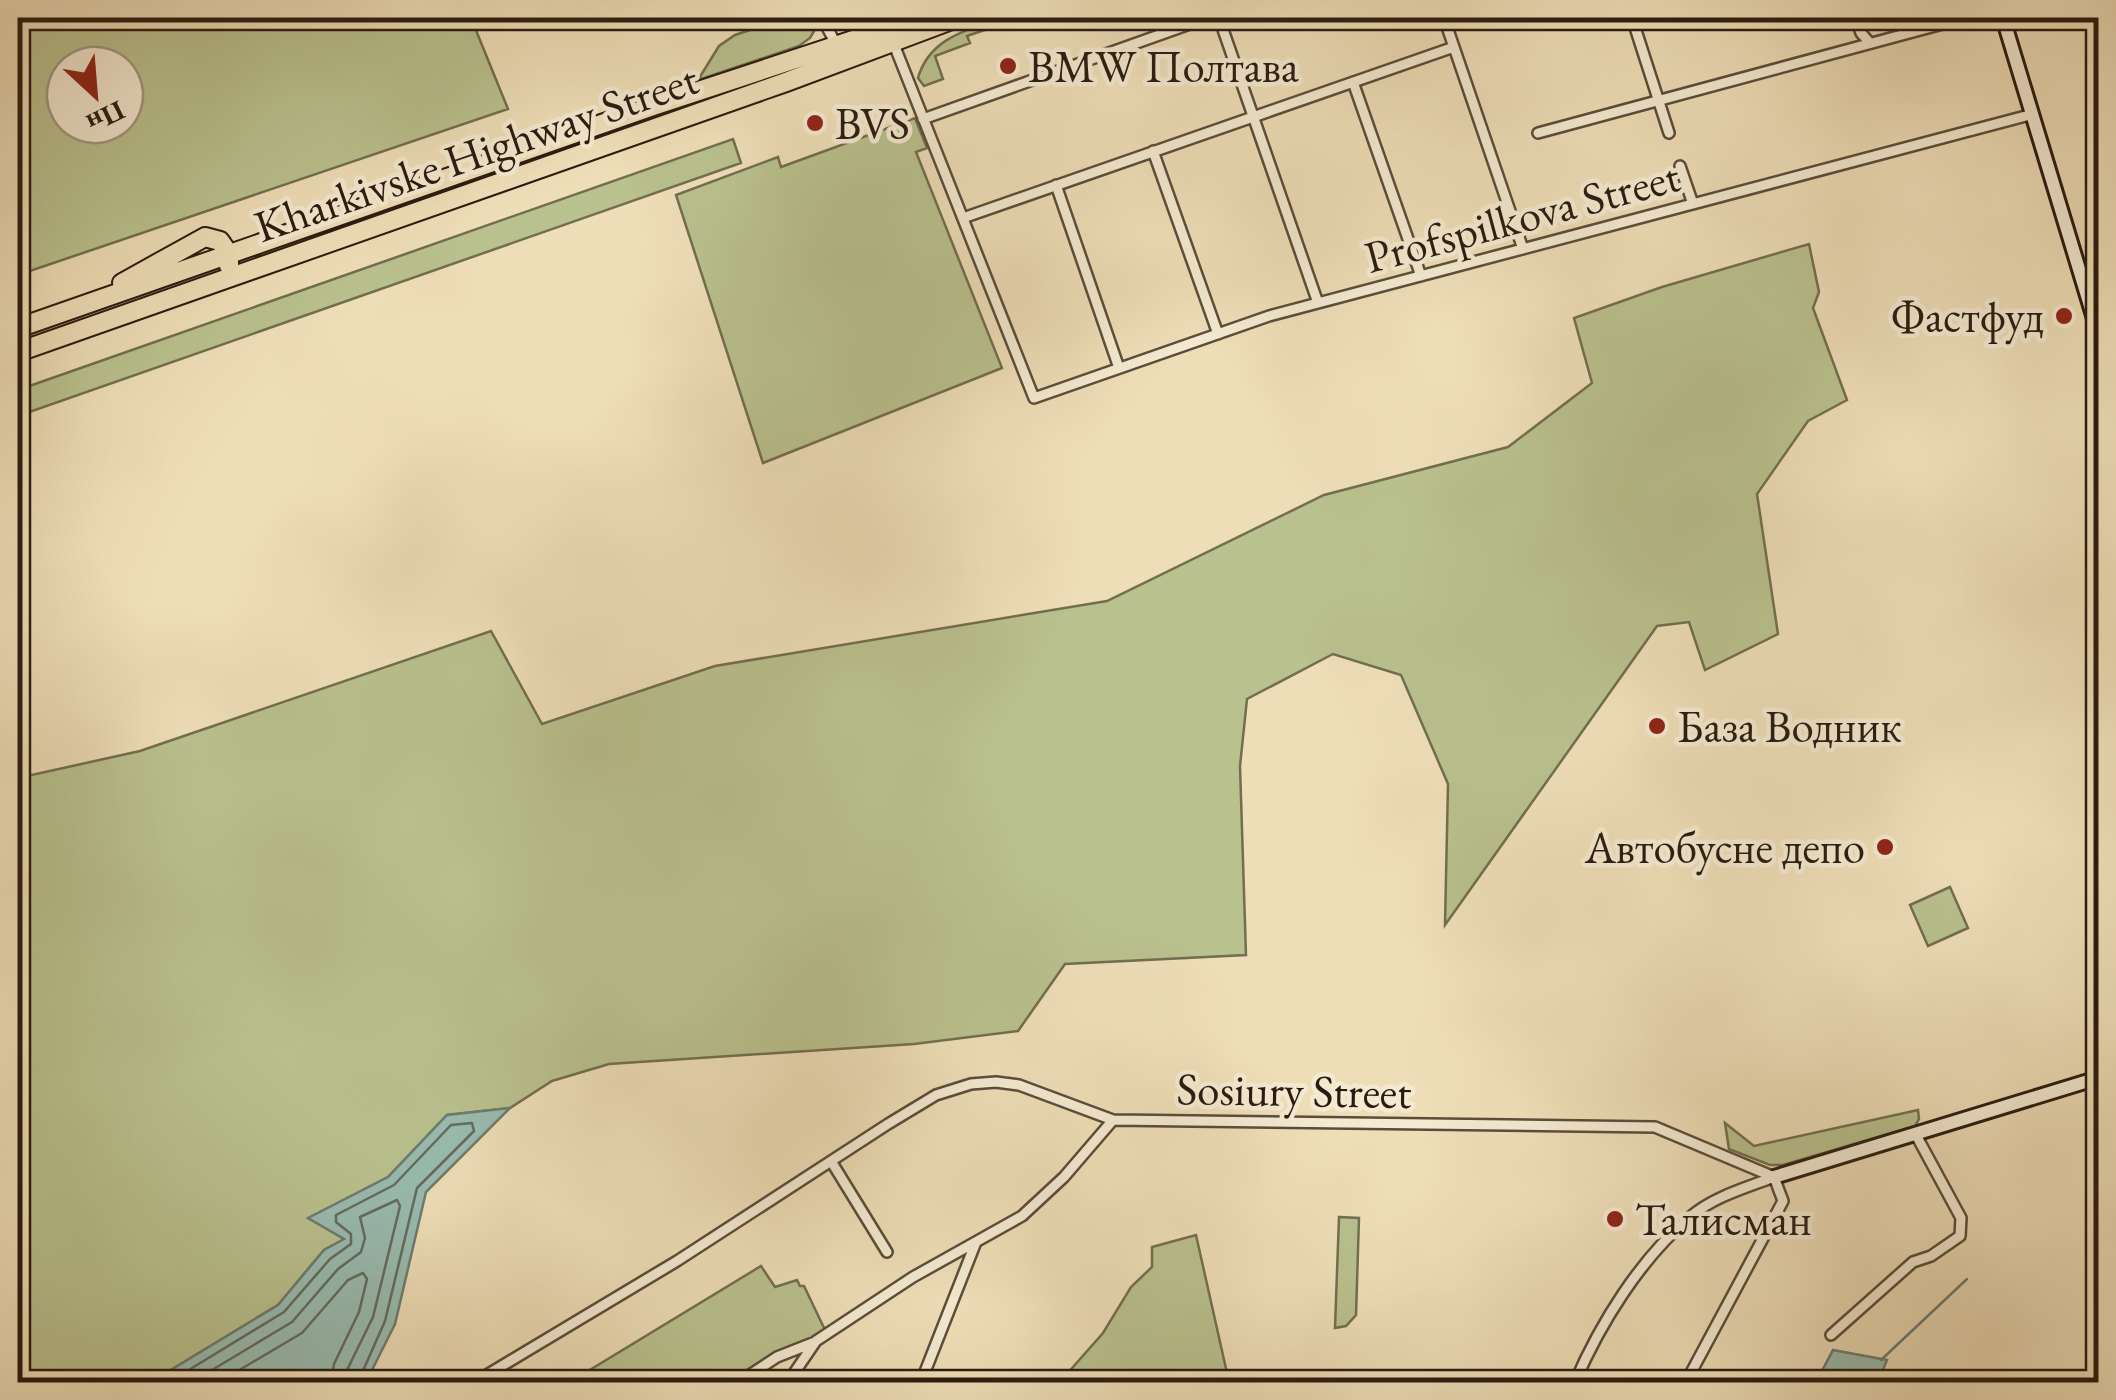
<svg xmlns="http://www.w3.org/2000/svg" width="2116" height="1400" viewBox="0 0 2116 1400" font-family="'EB Garamond',serif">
	<rect width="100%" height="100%" fill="#eedeb8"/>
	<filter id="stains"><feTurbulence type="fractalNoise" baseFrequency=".002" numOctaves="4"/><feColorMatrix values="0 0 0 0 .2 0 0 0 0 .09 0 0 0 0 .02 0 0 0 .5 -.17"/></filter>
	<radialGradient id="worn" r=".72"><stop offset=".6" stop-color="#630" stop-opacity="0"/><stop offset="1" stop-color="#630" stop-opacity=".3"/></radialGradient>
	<path fill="#b9c18e" stroke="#726e4f" stroke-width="2.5" fill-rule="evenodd" d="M18,18H471L508,109L18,275ZM65,65H125V125H65Z
		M786,18H811L817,26L810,38L799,46L698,80L719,46L735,35Z
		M1000,18H1020L967,36L970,43L935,56L943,79L924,86L918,78C929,39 966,30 1000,18Z
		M915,118L927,148L916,152L1002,368L763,463L676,195L778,157L781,167Z
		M733,139L741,163L18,416V390Z
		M1809,244L1819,292L1813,308L1847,400L1808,421L1757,494L1778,634L1705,670L1689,622L1657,626L1445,925L1448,784L1401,675L1333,654L1247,699L1240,766L1246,955L1065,964L1018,1031L914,1044L609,1064L552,1081L510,1108L447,1115L388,1177L309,1218L345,1239L324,1250L278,1305L151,1382H18V778L140,751L491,631L542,724L715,666L1107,601L1324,495L1508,447L1592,383L1574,318L1662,287Z
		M1950,887L1968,928L1928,946L1910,905Z
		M1918,1110L1919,1119L1915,1126L1783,1165H1770L1729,1149L1725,1123L1754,1146Z
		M1339,1217L1359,1218L1356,1315L1346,1326L1335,1328Z
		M1196,1235L1229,1382H1035L1065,1376L1103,1333L1131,1287L1152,1267V1247Z
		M761,1266L775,1287L797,1280L800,1286H804L825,1330L812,1340L779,1351L728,1382H570Z"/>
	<path fill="#99bcb1" stroke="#6d7c71" stroke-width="2.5" d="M510,1108L426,1192L395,1324L366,1382H151L278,1305L324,1250L344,1239L308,1218L388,1177L447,1115Z
		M1833,1350L1887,1360L1878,1382H1816Z"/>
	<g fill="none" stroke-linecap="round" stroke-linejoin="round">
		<path stroke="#626c60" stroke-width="2.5" d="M169,1382L284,1312L330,1259L351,1244V1234L336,1222V1215L394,1185L451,1125L472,1123L474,1131L417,1188L385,1321L358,1382
			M192,1382L292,1322L338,1269L361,1252L365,1238L360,1217L397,1200L400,1206L373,1317L347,1370L346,1382
			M219,1382L302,1333L348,1280L363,1273L367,1279L359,1312L334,1364L331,1382"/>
		<path stroke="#6d7c71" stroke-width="2.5" d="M1881,1360L1967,1279"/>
		<g stroke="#5b4c3a" stroke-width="14">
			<path id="street" d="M822,18L836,44
				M1219,18L1318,303
				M1444,18L1523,249
				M1632,18L1669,133
				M1856,18L1861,33L1870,43
				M893,42L1034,398L1269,316L2033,114
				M1353,82L1421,276
				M923,119L1207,18
				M1538,133L1965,18
				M1153,151L1218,334
				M1680,166L1693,204
				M1056,185L1119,368
				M963,218L1454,47
				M831,1161L887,1252
				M1831,1335L1913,1262L1931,1256L1960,1236L1961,1218L1916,1135
				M475,1382L677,1261L888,1124L936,1095L971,1084L996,1082L1019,1085L1113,1120L1655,1127L1774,1177
				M739,1382L777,1357L815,1342
				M788,1382L816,1341L913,1277L1022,1216L1064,1177L1113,1120
				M921,1382L976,1242
				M1575,1382C1600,1324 1640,1259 1690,1217C1713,1197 1745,1188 1774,1177
				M1686,1382L1783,1201L1774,1177"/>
		</g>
		<g stroke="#2a1b10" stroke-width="18">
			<path id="secondary" d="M2003,18L2098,332
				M1774,1177L2098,1078"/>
		</g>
		<g stroke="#2a1b10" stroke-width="22">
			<path id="highway" d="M122,283L205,237L220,241L229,254V266
				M18,328L653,106L920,18
				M18,352L786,82L957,18"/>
		</g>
		<use href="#street" stroke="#f4ead1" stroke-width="9"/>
		<use href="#secondary" stroke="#f4ead1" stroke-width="12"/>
		<use href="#highway" stroke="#eedeb8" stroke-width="18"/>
	</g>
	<g fill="#8f2418" stroke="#f4ead1" stroke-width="4">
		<circle cx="1008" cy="66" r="10"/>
		<circle cx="815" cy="123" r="10"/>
		<circle cx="2064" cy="316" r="10"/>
		<circle cx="1657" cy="726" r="10"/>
		<circle cx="1885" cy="847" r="10"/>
		<circle cx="1615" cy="1219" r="10"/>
	</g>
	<g text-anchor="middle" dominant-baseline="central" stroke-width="9" stroke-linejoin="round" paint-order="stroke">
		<g font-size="45" fill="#2a1b10" stroke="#f4ead1" text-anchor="start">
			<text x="1028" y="66">BMW Полтава</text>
			<text x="835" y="123">BVS</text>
			<text x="2044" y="316" text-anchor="end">Фастфуд</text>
			<text x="1677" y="726">База Водник</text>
			<text x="1865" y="847" text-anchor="end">Автобусне депо</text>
			<text x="1635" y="1219">Талисман</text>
		</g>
		<g font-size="45" fill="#2a1b10" stroke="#f4ead1">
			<text transform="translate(476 152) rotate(-19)">Kharkivske Highway Street</text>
			<text transform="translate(1522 216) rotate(-15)">Profspilkova Street</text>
			<text transform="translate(1294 1090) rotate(1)">Sosiury Street</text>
		</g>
	</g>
	<rect width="2116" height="1400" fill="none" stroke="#eedeb8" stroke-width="60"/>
	<rect x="20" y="20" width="2076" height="1360" fill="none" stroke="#2a1b10" stroke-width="5"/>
	<rect x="30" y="30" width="2056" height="1340" fill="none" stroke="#2a1b10" stroke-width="2.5"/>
	<g transform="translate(95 95) rotate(154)"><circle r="48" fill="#f4ead1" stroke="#a39784" stroke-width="2.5"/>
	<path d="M0-8L18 38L0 25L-18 38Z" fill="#8f2418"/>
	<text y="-15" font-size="28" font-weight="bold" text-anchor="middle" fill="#2a1b10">Пн</text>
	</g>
	<rect width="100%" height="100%" filter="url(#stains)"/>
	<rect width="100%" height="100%" fill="url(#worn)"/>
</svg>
